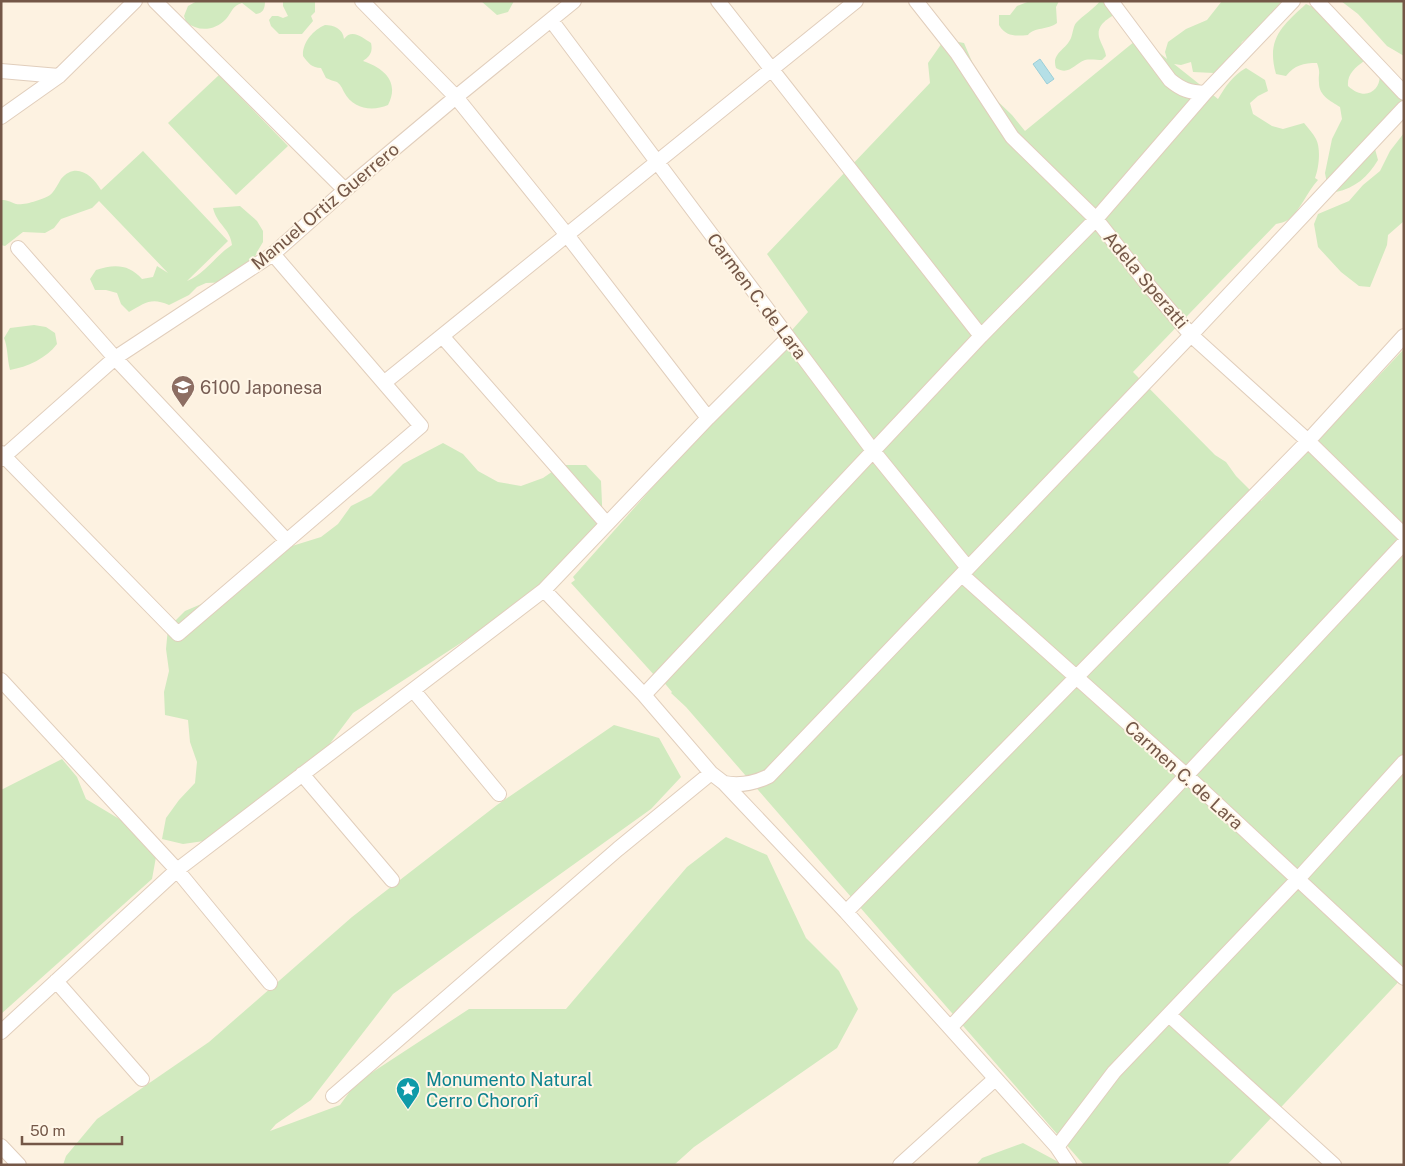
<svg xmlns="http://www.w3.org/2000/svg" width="1405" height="1166" viewBox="0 0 1405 1166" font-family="'Public Sans',sans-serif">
	<rect width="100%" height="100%" fill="#fdf2e1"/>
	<path fill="#d1eabf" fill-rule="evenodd" d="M197,1H265C265,9 263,13 256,14L242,3C232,6 232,12 226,19C215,31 198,32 186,22L184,16L188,6Z
		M283,1H315V12L311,16L313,21L302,34H279L271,26L269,20L272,16H278L283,18L288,16L283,6Z
		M481,1H514L508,12L497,15Z
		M1030,1H1059L1056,7L1057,23C1048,30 1034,27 1028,35C1016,36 1006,37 999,25V15H1010L1017,6Z
		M1100,1H1120L1121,7L1119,12C1109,18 1094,25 1100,40C1102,46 1105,49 1106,56L1102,60C1097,60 1090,59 1085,60C1074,64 1069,76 1056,68C1051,53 1066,50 1071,38C1073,33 1073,27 1076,23C1083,15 1093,10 1100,1Z
		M1222,1H1285L1260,28L1242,42L1237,52L1214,73L1193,72L1191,62L1181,65L1174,64L1218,99C1226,86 1232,76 1246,68L1265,80L1268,91L1258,96L1250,103L1253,114L1272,126L1283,129L1304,123C1308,128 1313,133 1316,139C1321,148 1319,168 1315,178L1318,180C1307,192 1300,211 1288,220C1285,222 1280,223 1276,224L1133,372L1215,455L1226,462L1236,476L1261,501L1404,349V976L1227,1165H1084L686,707L671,693L672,692L657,674L655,676L571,583L575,580L573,577L808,312L767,254L930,83L928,63L942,43L953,41L964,43L973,64L985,82L989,93L1012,115L1025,131L1140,37L1167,59L1165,52L1168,42L1186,29L1207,20Z
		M1341,1H1404V56L1387,46L1358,14Z
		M1306,4L1317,9L1404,95V105L1372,138L1378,160C1368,177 1355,188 1336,192L1327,184L1325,173L1332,139L1342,119L1340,107C1331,101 1319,96 1319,83C1318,73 1321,74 1317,63C1303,63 1295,65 1286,76L1276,74C1266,39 1282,26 1306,4ZM1364,61C1368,64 1373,67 1377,70C1386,80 1371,107 1348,86C1347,74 1355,68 1364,61Z
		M325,25C334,25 343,29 344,39C352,28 363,38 371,43C373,52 370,56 363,61C384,68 400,82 388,105C372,112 353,109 344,92C342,88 341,85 337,82C334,81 330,80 326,78L321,68C312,68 308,63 303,56C302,43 313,30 325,25Z
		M219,75L288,146L236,195L168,123Z
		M1404,133V221L1388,235L1387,245L1370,287L1359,286L1341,272L1318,247L1314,224L1318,214L1349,201L1363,185L1380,171L1390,151Z
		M143,151L228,241L187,281C205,274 216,255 232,245C230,228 217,225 213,208L240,206L257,221L263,231V242L257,252L253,263L230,282L206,283L197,287L189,295L169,305C151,297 145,303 129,312L121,304L117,293L106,290H95L90,279L96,270C114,264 129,264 142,279L153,277L157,266L168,273L99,201L92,208L61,219L54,228L45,233L23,232L5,246L1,245V200C8,200 10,202 16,204C23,206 44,199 50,195C54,192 58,184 61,179C76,161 93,176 101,190Z
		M34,325L46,327L55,333L57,344C47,358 27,367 10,370C7,358 8,348 4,338L10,328Z
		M443,443L463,454L478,471L498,482L521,486L543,478L562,465H586L601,481L603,526L594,549L486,628L467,639L353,713L313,766L274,789L204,841L183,844L162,839L166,818L179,800L195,783L197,762L190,742L188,720L165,715L164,692L169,671L166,649L168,628L185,611L227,593L276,551L321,537L338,524L351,506L371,496L403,464Z
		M614,725L659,738L681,777L651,809L393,994L311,1100L276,1124L270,1131L340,1105L356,1083L469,1009H566L687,867L726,837L767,855L806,938L839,971L858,1009L837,1048L694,1147L674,1165H63L66,1156L97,1119L209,1042L352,917L497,805Z
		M62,759L77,777L86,799L126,823L156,857L152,879L1,1014V790Z
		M1023,1143L1064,1165H976L982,1158Z"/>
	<path fill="#b5dfe6" stroke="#9bcfd8" d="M1040,59L1054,79L1047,84L1033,64Z"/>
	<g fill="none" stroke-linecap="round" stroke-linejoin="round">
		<g stroke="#e1cebc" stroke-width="16">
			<path id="minor" d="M155,1L345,190
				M362,1L456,97L567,235L708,418
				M718,1L981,336
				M916,1L957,53L1012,137L1096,219L1144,280L1191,335L1308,441L1404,535
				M1111,1L1170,80C1182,90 1189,92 1205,93
				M1317,1L1404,93
				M551,20L874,452L968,568
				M1,71L59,76
				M1,117L59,76L135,1
				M18,248L115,358L287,541
				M442,336L607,524
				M385,382L856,1
				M1,453L178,634L421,426L273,254
				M1,459L115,358L273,254L345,190L456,97L574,1
				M962,575L1187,776L1404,978
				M544,590L644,695L711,773L724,783L846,912L1057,1147L1069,1165
				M1,680L177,870L270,983
				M413,690L499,794
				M644,695L981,336L1096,219L1205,93L1293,1
				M302,774L392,880
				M724,783C740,786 755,783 769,776L1191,335L1404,108
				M846,912L1308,441L1404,336
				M56,981L142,1079
				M1169,1015L1334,1165
				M950,1028L1404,543
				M1,1032L177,870L544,590L708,418L788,338
				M333,1096L618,849L711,773
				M1,1146L19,1165
				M1057,1147L1114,1072L1298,879L1404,762
				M900,1165L995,1079"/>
		</g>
		<use href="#minor" stroke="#fff" stroke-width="14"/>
	</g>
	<defs>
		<g id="school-pin" transform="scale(1.25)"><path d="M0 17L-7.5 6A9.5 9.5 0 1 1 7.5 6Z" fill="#8d6e63" stroke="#fff6e7"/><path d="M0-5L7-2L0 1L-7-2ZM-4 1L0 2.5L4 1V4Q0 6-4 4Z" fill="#fff"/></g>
		<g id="sight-pin" transform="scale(1.25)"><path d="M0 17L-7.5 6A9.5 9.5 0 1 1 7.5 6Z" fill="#0f9aa8" stroke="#fff6e7"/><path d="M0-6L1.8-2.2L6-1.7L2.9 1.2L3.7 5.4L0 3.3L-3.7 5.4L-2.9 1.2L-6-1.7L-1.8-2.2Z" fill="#fff"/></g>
	</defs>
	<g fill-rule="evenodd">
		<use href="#school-pin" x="183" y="387"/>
		<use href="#sight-pin" x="408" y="1089"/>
	</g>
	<g text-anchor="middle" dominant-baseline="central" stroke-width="4" stroke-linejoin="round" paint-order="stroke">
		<g font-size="18" fill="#745747" stroke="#fff6e7">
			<text transform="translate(325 206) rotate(-40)">Manuel Ortiz Guerrero</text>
			<text transform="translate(1146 280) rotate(50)">Adela Speratti</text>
			<text transform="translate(757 296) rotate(53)">Carmen C. de Lara</text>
			<text transform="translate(1184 775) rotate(42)">Carmen C. de Lara</text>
		</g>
		<g font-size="18" fill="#785e54" stroke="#fff6e7" text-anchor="start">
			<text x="200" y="387">6100 Japonesa</text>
		</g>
		<g font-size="18" fill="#0d838f" stroke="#fff6e7" text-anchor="start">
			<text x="426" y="1079">Monumento Natural<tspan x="426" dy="21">Cerro Chororî</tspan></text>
		</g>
	</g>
	<rect width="1405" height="1166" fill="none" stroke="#745747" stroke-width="5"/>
	<path d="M22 1136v8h100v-8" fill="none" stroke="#745747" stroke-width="2.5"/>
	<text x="30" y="1136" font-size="15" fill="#745747" stroke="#fff6e7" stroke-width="4" paint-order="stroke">50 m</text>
</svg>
